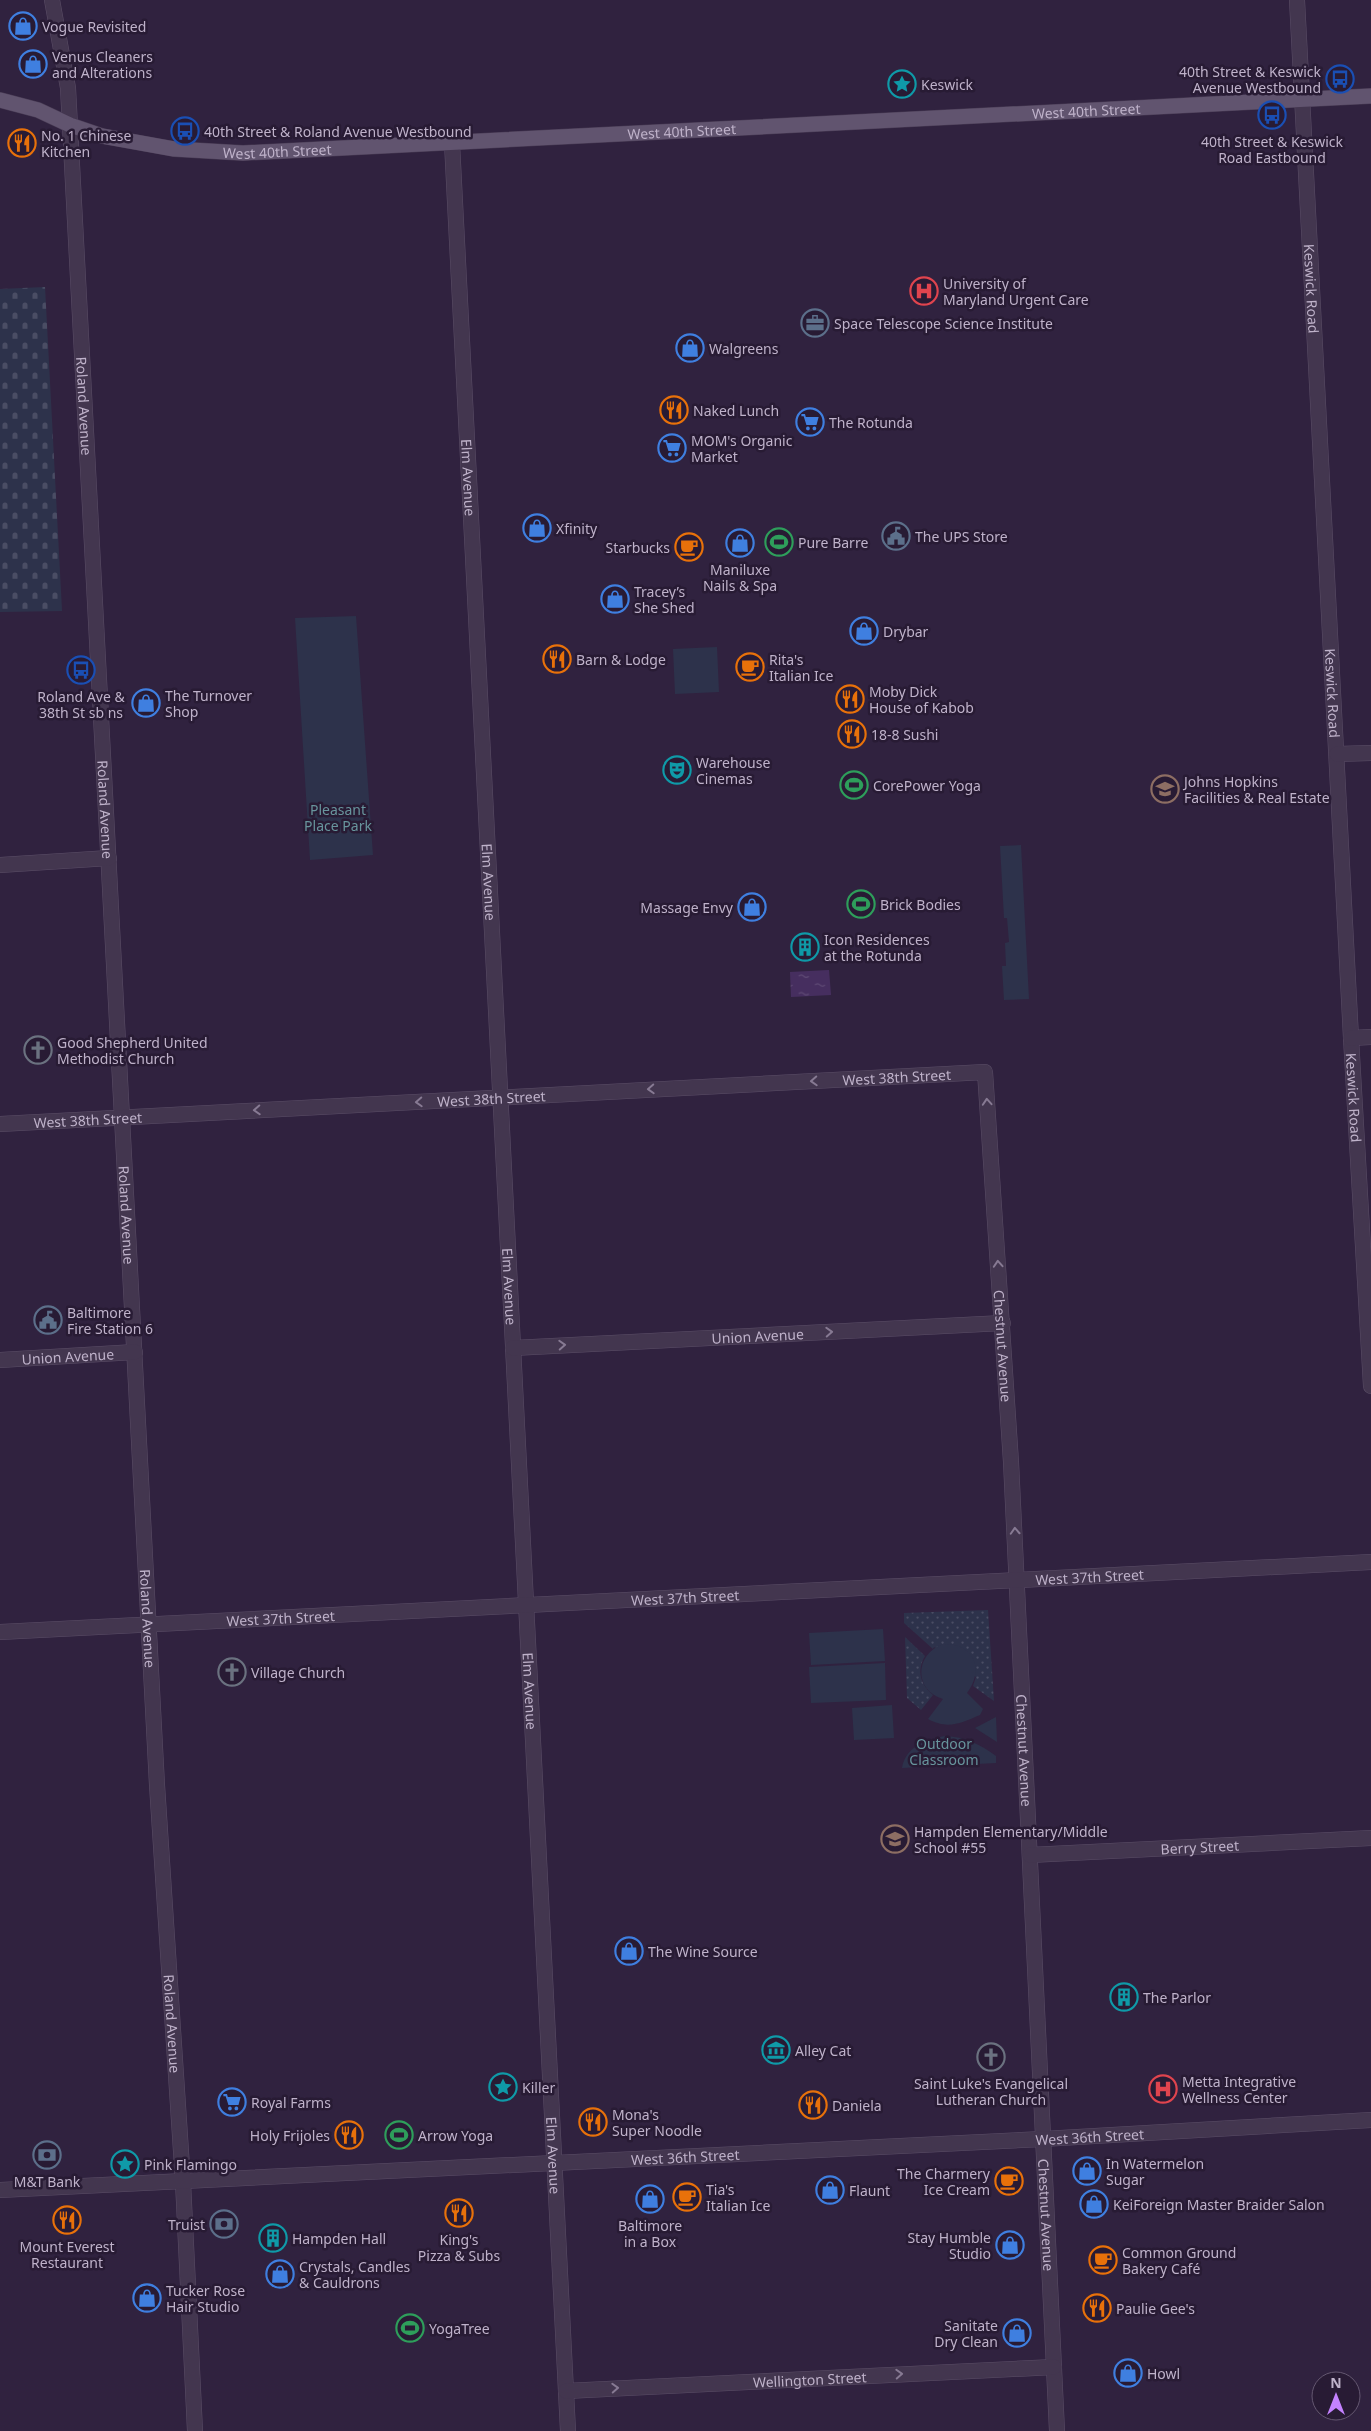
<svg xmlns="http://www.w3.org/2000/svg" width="1371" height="2431" viewBox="0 0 1371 2431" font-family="'Noto Sans',sans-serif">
	<defs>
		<pattern id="grass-dots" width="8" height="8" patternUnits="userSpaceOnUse" patternTransform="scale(1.25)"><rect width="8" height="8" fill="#2d324b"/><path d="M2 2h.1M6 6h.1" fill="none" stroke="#4a4d64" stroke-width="1.8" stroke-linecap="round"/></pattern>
		<pattern id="cemetery-stones" width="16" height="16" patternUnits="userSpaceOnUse" patternTransform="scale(1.25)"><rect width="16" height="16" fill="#2d324b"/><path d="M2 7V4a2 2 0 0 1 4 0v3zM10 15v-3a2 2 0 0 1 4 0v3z" fill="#4a4d64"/></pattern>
		<pattern id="water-ripples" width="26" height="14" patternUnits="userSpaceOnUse" patternTransform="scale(1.25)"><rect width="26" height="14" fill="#462e5f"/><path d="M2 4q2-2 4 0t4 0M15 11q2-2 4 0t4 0" fill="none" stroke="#5f4a75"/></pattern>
	</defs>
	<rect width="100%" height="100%" fill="#30223f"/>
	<path fill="url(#grass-dots)" d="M988,1610L994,1701L973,1686L976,1677L934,1647L933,1649L904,1623V1613Z
		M905,1637L925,1656C916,1671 921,1685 933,1695L921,1710L907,1698Z"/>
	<path fill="url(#cemetery-stones)" d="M45,287L62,611L0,612V289Z"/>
	<path fill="#2d324b" d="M356,616L373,855L310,860L295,618Z
		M717,647L719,692L675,694L673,649Z
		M1021,845L1029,999L1004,1000L1002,966H1006L1005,943L1009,942L1007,918H1004L1000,846Z
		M883,1629L885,1661L811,1665L809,1633Z
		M943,1644C974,1643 985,1669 967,1693L983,1709L980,1715C961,1723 948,1730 928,1719L943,1699C913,1690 915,1654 943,1644Z
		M885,1663L886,1700L811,1703L809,1667Z
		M892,1705L894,1738L854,1740L852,1708Z
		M996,1717L997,1742L975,1728Z
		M945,1736C965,1737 980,1744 996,1756V1763L902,1768C906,1746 926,1740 945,1736Z"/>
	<path fill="url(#water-ripples)" d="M829,970L831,995L791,997L790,972Z"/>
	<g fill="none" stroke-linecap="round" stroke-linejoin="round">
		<g stroke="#5b4e67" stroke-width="16">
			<g id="minor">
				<path id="s1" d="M52,0L68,88L157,1785L183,2182L195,2431"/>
				<path id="s2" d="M1297,0L1351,1038L1371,1386"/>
				<path id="s3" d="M452,143L568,2431"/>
				<path d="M1337,754L1371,753"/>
				<path d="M0,865L109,858"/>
				<path d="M1351,1038L1371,1037"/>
				<path id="s4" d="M0,1124L985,1072L1011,1462L1057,2431"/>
				<path id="s5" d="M513,1348L1003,1323"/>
				<path id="s6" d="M0,1360L135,1352"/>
				<path id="s7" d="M0,1632L1371,1562"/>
				<path id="s8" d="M1030,1855L1371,1838"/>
				<path id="s9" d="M0,2190L1043,2139L1371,2120"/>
				<path id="s10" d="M566,2391L1054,2367"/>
			</g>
		</g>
		<g stroke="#493c55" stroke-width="16">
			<g id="major">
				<path id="s11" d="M0,100L38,110L70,125L102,136L174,149L243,153L1371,96"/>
			</g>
		</g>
		<use href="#minor" stroke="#43364f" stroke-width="15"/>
		<use href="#major" stroke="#61546f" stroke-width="15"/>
	</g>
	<defs><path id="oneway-chevron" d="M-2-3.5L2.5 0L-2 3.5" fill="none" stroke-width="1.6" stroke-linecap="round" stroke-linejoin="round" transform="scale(1.25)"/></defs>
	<g stroke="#877a93">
		<use href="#oneway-chevron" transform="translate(814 1081) rotate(177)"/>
		<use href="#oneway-chevron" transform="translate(651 1089) rotate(177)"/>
		<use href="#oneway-chevron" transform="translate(419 1102) rotate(177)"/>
		<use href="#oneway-chevron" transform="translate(987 1102) rotate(-94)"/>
		<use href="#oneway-chevron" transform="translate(257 1110) rotate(177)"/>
		<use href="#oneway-chevron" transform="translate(998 1264) rotate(-94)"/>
		<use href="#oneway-chevron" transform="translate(829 1332) rotate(-3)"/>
		<use href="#oneway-chevron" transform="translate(562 1345) rotate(-3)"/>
		<use href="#oneway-chevron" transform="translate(1015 1531) rotate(-93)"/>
		<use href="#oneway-chevron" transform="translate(899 2374) rotate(-3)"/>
		<use href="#oneway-chevron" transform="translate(615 2388) rotate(-3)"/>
	</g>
	<defs>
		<g id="shop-ring" transform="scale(1.4375)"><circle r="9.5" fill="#281b34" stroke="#3f7fe0" stroke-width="1.5"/><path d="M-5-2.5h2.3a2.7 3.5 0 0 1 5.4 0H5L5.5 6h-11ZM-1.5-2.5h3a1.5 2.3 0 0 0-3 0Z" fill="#3f7fe0"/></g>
		<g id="bus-ring" transform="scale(1.4375)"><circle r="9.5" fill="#281b34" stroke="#1a4fb4" stroke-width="1.5"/><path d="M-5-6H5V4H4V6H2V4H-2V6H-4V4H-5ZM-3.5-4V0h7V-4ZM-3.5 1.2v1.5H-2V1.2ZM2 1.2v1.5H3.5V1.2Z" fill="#1a4fb4"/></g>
		<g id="sight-ring" transform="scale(1.4375)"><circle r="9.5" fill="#281b34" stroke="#0f9aa8" stroke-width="1.5"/><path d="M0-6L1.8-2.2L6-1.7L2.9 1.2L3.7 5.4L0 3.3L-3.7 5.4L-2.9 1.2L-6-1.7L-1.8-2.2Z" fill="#0f9aa8"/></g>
		<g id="restaurant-ring" transform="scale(1.4375)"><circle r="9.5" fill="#281b34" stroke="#e8710a" stroke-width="1.5"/><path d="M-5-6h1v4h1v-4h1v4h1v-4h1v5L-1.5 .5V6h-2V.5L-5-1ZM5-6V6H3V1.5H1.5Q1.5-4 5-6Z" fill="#e8710a"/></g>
		<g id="hospital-ring" transform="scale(1.4375)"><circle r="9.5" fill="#281b34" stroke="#e0444e" stroke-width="1.5"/><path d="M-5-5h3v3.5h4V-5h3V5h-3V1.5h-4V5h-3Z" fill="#e0444e"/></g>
		<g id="office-ring" transform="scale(1.4375)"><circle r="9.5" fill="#281b34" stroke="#5c6f8a" stroke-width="1.5"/><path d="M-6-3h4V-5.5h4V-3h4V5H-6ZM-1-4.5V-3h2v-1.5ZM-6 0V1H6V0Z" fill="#5c6f8a"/></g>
		<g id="supermarket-ring" transform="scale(1.4375)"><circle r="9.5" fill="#281b34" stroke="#3f7fe0" stroke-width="1.5"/><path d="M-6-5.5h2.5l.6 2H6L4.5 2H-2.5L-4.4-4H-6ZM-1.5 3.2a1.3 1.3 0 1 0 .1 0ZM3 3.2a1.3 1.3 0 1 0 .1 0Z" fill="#3f7fe0"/></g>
		<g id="civic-ring" transform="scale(1.4375)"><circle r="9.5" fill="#281b34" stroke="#5c6f8a" stroke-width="1.5"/><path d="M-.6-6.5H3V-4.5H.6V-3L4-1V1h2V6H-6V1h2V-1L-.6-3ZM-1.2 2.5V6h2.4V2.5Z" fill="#5c6f8a"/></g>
		<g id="stadium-ring" transform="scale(1.4375)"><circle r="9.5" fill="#281b34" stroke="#2e9e5b" stroke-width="1.5"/><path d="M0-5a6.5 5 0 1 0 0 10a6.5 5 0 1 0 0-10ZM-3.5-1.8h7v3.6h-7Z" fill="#2e9e5b"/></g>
		<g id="cafe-ring" transform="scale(1.4375)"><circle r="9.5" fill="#281b34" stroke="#e8710a" stroke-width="1.5"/><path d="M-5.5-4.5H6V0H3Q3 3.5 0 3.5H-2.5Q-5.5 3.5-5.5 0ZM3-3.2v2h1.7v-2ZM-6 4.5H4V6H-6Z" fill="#e8710a"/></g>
		<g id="theatre-ring" transform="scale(1.4375)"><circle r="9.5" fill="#281b34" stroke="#0f9aa8" stroke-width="1.5"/><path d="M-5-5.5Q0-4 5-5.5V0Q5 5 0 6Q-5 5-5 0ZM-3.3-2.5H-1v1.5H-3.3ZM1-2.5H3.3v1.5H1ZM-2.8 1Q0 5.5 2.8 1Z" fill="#0f9aa8"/></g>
		<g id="university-ring" transform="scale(1.4375)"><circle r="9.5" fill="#281b34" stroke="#8d6e63" stroke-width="1.5"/><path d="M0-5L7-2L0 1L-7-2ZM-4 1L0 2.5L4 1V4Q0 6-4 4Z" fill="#8d6e63"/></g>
		<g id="building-ring" transform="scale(1.4375)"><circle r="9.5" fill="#281b34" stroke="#0f9aa8" stroke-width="1.5"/><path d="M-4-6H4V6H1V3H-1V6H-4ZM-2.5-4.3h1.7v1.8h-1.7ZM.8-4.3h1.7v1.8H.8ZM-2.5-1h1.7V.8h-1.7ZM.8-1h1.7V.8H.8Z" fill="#0f9aa8"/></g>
		<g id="church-ring" transform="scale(1.4375)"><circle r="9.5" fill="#281b34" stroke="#6b7280" stroke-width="1.5"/><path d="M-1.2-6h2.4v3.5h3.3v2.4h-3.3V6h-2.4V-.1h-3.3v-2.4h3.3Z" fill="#6b7280"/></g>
		<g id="school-ring" transform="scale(1.4375)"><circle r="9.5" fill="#281b34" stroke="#8d6e63" stroke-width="1.5"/><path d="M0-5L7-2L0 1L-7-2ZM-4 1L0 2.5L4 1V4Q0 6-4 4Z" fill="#8d6e63"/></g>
		<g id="museum-ring" transform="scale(1.4375)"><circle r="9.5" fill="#281b34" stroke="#0f9aa8" stroke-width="1.5"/><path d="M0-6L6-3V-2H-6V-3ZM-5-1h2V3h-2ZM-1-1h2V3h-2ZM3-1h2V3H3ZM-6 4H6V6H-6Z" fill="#0f9aa8"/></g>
		<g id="bank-ring" transform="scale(1.4375)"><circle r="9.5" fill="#281b34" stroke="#5c6f8a" stroke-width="1.5"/><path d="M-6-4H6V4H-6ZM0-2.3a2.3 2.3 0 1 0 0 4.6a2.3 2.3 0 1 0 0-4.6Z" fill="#5c6f8a"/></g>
	</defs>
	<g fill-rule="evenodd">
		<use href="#shop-ring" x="23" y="26"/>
		<use href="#shop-ring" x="33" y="64"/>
		<use href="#bus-ring" x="1340" y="79"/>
		<use href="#sight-ring" x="902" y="84"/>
		<use href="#bus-ring" x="1272" y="115"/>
		<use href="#bus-ring" x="185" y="131"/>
		<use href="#restaurant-ring" x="22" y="143"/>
		<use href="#hospital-ring" x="924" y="291"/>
		<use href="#office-ring" x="815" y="323"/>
		<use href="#shop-ring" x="690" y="348"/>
		<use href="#restaurant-ring" x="674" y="410"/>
		<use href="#supermarket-ring" x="810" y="422"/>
		<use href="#supermarket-ring" x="672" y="448"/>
		<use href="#shop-ring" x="537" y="528"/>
		<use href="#civic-ring" x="896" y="536"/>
		<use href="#stadium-ring" x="779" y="542"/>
		<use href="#shop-ring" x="740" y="543"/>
		<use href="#cafe-ring" x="689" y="547"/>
		<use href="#shop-ring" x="615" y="599"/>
		<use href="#shop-ring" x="864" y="631"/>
		<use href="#restaurant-ring" x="557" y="659"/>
		<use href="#cafe-ring" x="750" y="667"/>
		<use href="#bus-ring" x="81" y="670"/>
		<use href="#restaurant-ring" x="850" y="699"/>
		<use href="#shop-ring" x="146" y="703"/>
		<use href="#restaurant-ring" x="852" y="734"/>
		<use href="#theatre-ring" x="677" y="770"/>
		<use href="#stadium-ring" x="854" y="785"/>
		<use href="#university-ring" x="1165" y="789"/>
		<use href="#stadium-ring" x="861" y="904"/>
		<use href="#shop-ring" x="752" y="907"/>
		<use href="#building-ring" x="805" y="947"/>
		<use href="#church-ring" x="38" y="1050"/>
		<use href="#civic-ring" x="48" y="1320"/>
		<use href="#church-ring" x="232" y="1672"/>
		<use href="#school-ring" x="895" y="1839"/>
		<use href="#shop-ring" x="629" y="1951"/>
		<use href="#building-ring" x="1124" y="1997"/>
		<use href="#museum-ring" x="776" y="2050"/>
		<use href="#church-ring" x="991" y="2057"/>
		<use href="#sight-ring" x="503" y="2087"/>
		<use href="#hospital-ring" x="1163" y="2089"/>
		<use href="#supermarket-ring" x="232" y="2102"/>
		<use href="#restaurant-ring" x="813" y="2105"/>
		<use href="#restaurant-ring" x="593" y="2122"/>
		<use href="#restaurant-ring" x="349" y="2135"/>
		<use href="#stadium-ring" x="399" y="2135"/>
		<use href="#bank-ring" x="47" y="2155"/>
		<use href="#sight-ring" x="125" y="2164"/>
		<use href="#shop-ring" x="1087" y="2171"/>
		<use href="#cafe-ring" x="1009" y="2181"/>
		<use href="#shop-ring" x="830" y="2190"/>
		<use href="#cafe-ring" x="687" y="2197"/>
		<use href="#shop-ring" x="650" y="2199"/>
		<use href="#shop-ring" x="1094" y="2204"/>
		<use href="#restaurant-ring" x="459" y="2213"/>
		<use href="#restaurant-ring" x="67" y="2220"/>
		<use href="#bank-ring" x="224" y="2224"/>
		<use href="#building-ring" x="273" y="2238"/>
		<use href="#shop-ring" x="1010" y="2245"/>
		<use href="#cafe-ring" x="1103" y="2260"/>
		<use href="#shop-ring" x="280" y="2274"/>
		<use href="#shop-ring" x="147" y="2298"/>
		<use href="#restaurant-ring" x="1097" y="2308"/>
		<use href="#stadium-ring" x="410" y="2328"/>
		<use href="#shop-ring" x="1017" y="2333"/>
		<use href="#shop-ring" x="1128" y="2373"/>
	</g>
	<g text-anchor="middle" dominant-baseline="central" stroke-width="5" stroke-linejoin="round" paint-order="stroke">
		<g font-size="14" fill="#bfb2ca" stroke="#281b34" text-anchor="start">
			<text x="42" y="26">Vogue Revisited</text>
			<text x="52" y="56">Venus Cleaners<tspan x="52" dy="16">and Alterations</tspan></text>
			<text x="1321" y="71" text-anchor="end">40th Street &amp; Keswick<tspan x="1321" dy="16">Avenue Westbound</tspan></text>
			<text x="921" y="84">Keswick</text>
			<text x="204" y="131">40th Street &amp; Roland Avenue Westbound</text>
			<text x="41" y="135">No. 1 Chinese<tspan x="41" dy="16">Kitchen</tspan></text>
			<text x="1272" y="141" text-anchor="middle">40th Street &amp; Keswick<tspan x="1272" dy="16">Road Eastbound</tspan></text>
			<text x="943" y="283">University of<tspan x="943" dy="16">Maryland Urgent Care</tspan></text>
			<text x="834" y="323">Space Telescope Science Institute</text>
			<text x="709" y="348">Walgreens</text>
			<text x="693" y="410">Naked Lunch</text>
			<text x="829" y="422">The Rotunda</text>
			<text x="691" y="440">MOM's Organic<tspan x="691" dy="16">Market</tspan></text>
			<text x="556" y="528">Xfinity</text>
			<text x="915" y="536">The UPS Store</text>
			<text x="798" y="542">Pure Barre</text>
			<text x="670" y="547" text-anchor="end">Starbucks</text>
			<text x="740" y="569" text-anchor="middle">Maniluxe<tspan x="740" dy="16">Nails &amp; Spa</tspan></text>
			<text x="634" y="591">Tracey’s<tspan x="634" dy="16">She Shed</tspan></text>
			<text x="883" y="631">Drybar</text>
			<text x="576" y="659">Barn &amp; Lodge</text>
			<text x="769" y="659">Rita's<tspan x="769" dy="16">Italian Ice</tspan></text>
			<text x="869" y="691">Moby Dick<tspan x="869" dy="16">House of Kabob</tspan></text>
			<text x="165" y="695">The Turnover<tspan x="165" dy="16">Shop</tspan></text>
			<text x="81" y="696" text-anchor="middle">Roland Ave &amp;<tspan x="81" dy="16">38th St sb ns</tspan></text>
			<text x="871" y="734">18-8 Sushi</text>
			<text x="696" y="762">Warehouse<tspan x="696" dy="16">Cinemas</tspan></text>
			<text x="1184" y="781">Johns Hopkins<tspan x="1184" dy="16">Facilities &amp; Real Estate</tspan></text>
			<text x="873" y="785">CorePower Yoga</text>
			<text x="880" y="904">Brick Bodies</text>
			<text x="733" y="907" text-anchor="end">Massage Envy</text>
			<text x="824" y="939">Icon Residences<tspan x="824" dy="16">at the Rotunda</tspan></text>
			<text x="57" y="1042">Good Shepherd United<tspan x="57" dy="16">Methodist Church</tspan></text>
			<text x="67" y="1312">Baltimore<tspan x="67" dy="16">Fire Station 6</tspan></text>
			<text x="251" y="1672">Village Church</text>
			<text x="914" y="1831">Hampden Elementary/Middle<tspan x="914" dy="16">School #55</tspan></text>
			<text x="648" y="1951">The Wine Source</text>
			<text x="1143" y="1997">The Parlor</text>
			<text x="795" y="2050">Alley Cat</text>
			<text x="1182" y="2081">Metta Integrative<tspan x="1182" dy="16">Wellness Center</tspan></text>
			<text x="991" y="2083" text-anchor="middle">Saint Luke's Evangelical<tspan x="991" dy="16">Lutheran Church</tspan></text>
			<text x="522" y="2087">Killer</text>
			<text x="251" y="2102">Royal Farms</text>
			<text x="832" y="2105">Daniela</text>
			<text x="612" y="2114">Mona's<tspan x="612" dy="16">Super Noodle</tspan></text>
			<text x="330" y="2135" text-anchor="end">Holy Frijoles</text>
			<text x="418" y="2135">Arrow Yoga</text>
			<text x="1106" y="2163">In Watermelon<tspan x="1106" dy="16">Sugar</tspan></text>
			<text x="144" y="2164">Pink Flamingo</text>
			<text x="990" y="2173" text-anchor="end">The Charmery<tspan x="990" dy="16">Ice Cream</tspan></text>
			<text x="47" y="2181" text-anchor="middle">M&amp;T Bank</text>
			<text x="706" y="2189">Tia's<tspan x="706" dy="16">Italian Ice</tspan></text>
			<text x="849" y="2190">Flaunt</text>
			<text x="1113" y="2204">KeiForeign Master Braider Salon</text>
			<text x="205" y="2224" text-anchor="end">Truist</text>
			<text x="650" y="2225" text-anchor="middle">Baltimore<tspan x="650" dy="16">in a Box</tspan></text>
			<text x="991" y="2237" text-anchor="end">Stay Humble<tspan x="991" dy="16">Studio</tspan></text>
			<text x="292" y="2238">Hampden Hall</text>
			<text x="459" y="2239" text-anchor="middle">King's<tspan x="459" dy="16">Pizza &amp; Subs</tspan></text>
			<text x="67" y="2246" text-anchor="middle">Mount Everest<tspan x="67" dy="16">Restaurant</tspan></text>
			<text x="1122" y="2252">Common Ground<tspan x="1122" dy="16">Bakery Café</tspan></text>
			<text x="299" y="2266">Crystals, Candles<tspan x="299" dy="16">&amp; Cauldrons</tspan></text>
			<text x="166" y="2290">Tucker Rose<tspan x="166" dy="16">Hair Studio</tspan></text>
			<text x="1116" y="2308">Paulie Gee's</text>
			<text x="998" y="2325" text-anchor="end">Sanitate<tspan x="998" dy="16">Dry Clean</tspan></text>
			<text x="429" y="2328">YogaTree</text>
			<text x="1147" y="2373">Howl</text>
		</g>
		<g font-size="14" fill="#bfb2ca" stroke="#281b34">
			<text stroke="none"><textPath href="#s11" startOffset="1095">West 40th Street</textPath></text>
			<text stroke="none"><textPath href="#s11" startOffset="690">West 40th Street</textPath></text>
			<text stroke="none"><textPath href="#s11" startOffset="285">West 40th Street</textPath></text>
			<text stroke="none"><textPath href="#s2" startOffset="289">Keswick Road</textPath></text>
			<text stroke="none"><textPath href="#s1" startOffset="408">Roland Avenue</textPath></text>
			<text stroke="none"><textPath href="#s3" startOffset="335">Elm Avenue</textPath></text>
			<text stroke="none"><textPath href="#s2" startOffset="694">Keswick Road</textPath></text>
			<text stroke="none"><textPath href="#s1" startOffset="812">Roland Avenue</textPath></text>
			<text stroke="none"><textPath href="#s3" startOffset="740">Elm Avenue</textPath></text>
			<text stroke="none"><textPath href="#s4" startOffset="898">West 38th Street</textPath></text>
			<text stroke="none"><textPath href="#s4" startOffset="492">West 38th Street</textPath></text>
			<text stroke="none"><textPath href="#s2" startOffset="1099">Keswick Road</textPath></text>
			<text stroke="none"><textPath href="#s4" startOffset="88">West 38th Street</textPath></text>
			<text stroke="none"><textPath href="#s1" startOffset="1218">Roland Avenue</textPath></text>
			<text stroke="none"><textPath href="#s3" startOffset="1145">Elm Avenue</textPath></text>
			<text stroke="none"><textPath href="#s5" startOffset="245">Union Avenue</textPath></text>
			<text stroke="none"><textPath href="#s4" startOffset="1261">Chestnut Avenue</textPath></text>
			<text stroke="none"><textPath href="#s6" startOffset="68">Union Avenue</textPath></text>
			<text stroke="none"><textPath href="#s7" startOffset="1091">West 37th Street</textPath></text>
			<text stroke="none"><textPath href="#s7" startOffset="686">West 37th Street</textPath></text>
			<text stroke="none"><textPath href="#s7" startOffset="281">West 37th Street</textPath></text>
			<text stroke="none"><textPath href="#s1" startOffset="1622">Roland Avenue</textPath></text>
			<text stroke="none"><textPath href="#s3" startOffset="1550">Elm Avenue</textPath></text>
			<text stroke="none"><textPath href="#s4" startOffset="1666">Chestnut Avenue</textPath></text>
			<text stroke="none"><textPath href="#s8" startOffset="170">Berry Street</textPath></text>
			<text stroke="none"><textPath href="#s1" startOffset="2028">Roland Avenue</textPath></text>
			<text stroke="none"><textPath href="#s9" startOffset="1091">West 36th Street</textPath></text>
			<text stroke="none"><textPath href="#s3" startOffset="2015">Elm Avenue</textPath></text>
			<text stroke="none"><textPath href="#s9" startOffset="686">West 36th Street</textPath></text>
			<text stroke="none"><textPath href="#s4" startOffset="2131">Chestnut Avenue</textPath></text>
			<text stroke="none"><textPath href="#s10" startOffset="244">Wellington Street</textPath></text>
		</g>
		<g font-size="14" fill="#68959d" stroke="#281b34">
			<text x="338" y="809">Pleasant<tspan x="338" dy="16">Place Park</tspan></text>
			<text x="944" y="1743">Outdoor<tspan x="944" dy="16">Classroom</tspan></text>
		</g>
	</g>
	<g transform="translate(1336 2396)"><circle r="24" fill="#281b34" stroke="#645770"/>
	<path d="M0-4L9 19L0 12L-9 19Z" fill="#c482ff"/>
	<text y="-8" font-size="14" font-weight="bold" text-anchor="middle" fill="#bfb2ca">N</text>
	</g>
</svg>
